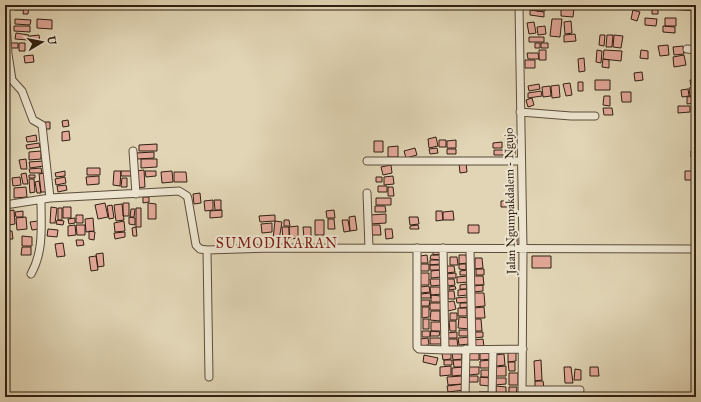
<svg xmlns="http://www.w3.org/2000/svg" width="701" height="402" viewBox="0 0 701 402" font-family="'IM FELL Great Primer',serif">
	<rect width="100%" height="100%" fill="#e1d5b5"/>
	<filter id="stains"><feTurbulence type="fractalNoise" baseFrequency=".005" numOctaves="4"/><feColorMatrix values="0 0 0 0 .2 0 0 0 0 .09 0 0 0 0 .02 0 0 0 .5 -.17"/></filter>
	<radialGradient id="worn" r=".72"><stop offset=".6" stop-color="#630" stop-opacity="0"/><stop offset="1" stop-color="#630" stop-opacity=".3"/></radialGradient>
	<path fill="#e2a798" stroke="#312011" d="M15,5H23V10H15Z
		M24,5H29L28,14H23Z
		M537,5H545V11H537Z
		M561,7L574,8L573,17L561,16Z
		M652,7H658V14H652Z
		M530,10L544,12V17L530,15Z
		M633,10L640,12L637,21L631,19Z
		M645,18L657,19L656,26L645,25Z
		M665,18H676V26H665Z
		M15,19L31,20L30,25L15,24Z
		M37,19L52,20V29L37,28Z
		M552,19H562L560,37L550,36Z
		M571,21L572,33L565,34L564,22Z
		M534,22L536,33L529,34L527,23Z
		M14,26H30V32L14,31Z
		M545,26L546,34L538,35L537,27Z
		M663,26L675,27V33L663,32Z
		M16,33L29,35L28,40L15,39Z
		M575,34L576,41L564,42V35Z
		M39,35L40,43L31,44L30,36Z
		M600,35H605L604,46L599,45Z
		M607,35H613L612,47H606Z
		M614,35L623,36L621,48L613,47Z
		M529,37H544V42H529Z
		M9,43H18V48H9Z
		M19,43H25V51H19Z
		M535,43H540V48H535Z
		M541,43H548V48H541Z
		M668,45L669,55L660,56L658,46Z
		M683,46L684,54L674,55L673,47Z
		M539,50H546V60H539Z
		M597,50L602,51L601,63L596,62Z
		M604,50L622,51L621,61L603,59Z
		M641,50L648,51V59L640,58Z
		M527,53H538L539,59H528Z
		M33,55L34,62L25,63L24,56Z
		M684,55L686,65L674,67L673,57Z
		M584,58L585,71L579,72L578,59Z
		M603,59L609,60V68L602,67Z
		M525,60H535V68H525Z
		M642,72L643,80L635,81L634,73Z
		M696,79V85L691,86L690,80Z
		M595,80H610V90H595Z
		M578,82H583V91H578Z
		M570,83L572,95L566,96L563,84Z
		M539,84L540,89L529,91L528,86Z
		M559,85L560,97L552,98L551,86Z
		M550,86L551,96L543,97L542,87Z
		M696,87V95L690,96L689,88Z
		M688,89L689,96L682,97L681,90Z
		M541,91L542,96L528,98V93Z
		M621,92H631V102H622Z
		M604,96H610V106L603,105Z
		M696,96V103L687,104V97Z
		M532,98L534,105L528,107L526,100Z
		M678,106H690V112L678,113Z
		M603,108H612L613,115H604Z
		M68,120L69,126L63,127L62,121Z
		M45,122H50V129H45Z
		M69,131L70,140L62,141V132Z
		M36,135L37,141L27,142L26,137Z
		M436,137L438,146L429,148L428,139Z
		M439,140H446V147H439Z
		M456,140V148H447V141Z
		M374,141H383V152H374Z
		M502,142V148H493V143Z
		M39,143L40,147L27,149L26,145Z
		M157,144V151H139V145Z
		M398,146V157H388V147Z
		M415,148L417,155L406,158L404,151Z
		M437,148L438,153L430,154L429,149Z
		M447,149H456V154H447Z
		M494,150H515V155H494Z
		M41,151V159L29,160V152Z
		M691,151L696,152V158L691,157Z
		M154,152V158L137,159L136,153Z
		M26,159L27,169H21L19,160Z
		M141,159H157V167L141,168Z
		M43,161L44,166L30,168L29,162Z
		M466,162L467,172L460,173L459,163Z
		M391,165L392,173L383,175L381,167Z
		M41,168L42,173H30L29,169Z
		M87,168H100V175H87Z
		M144,170L145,187L137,188L136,171Z
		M694,170H696V179H694Z
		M65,171V176L56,177L55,173Z
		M114,171H121L120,186L113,185Z
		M121,171H132V176H121Z
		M145,171H156V176L146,177Z
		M172,171L173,182L162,183L161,172Z
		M685,171H692L693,180H685Z
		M174,172H186L187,182H174Z
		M26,173L28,184H23L21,174Z
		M45,173L47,192H41L39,174Z
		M29,175H35V178H29Z
		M99,176V184L87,185L86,177Z
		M393,176L394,184L384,185V177Z
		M20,177L21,185L13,186L12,178Z
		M65,177L66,183L56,185L55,179Z
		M376,177H382V182H376Z
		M122,178H127V187H121Z
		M5,179H7L9,192H5Z
		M29,179H34L35,192L30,193Z
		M39,181L41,193H37L35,182Z
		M66,185L67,190L58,192L57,186Z
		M378,186H387V192H378Z
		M26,187L27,197L14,198V188Z
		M388,187H393L394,196H388Z
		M200,193L201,203L194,204L193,194Z
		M143,197H149V202L143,203Z
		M376,198H391V205H376Z
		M213,200V210L205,211L204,201Z
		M214,200H221V210H215Z
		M501,201H515V207H501Z
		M105,203L108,217L98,219L95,205Z
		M123,203H129V216H123Z
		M148,203L156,204V219H148Z
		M122,204L124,220L116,221L114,205Z
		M112,205L114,218L109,219L107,206Z
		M375,206H385L386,212H375Z
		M51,207L57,208L55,223H50Z
		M63,207H71V218H63Z
		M58,208H62V220H58Z
		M136,208H141V227H136Z
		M131,209H135L134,217H130Z
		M14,210L15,224L9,225L8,211Z
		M222,210V217L210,218V211Z
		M334,210L335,218H327L326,211Z
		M23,211V217H16L15,212Z
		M436,211H442L443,220L436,221Z
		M453,211L454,220H443V212Z
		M386,214V223L370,224V215Z
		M76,215H83V223H76Z
		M275,215V221L260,222L259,216Z
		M355,216L357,230L350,231L349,217Z
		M26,217L27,229L17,230L16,218Z
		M129,217L135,218V225L129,224Z
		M409,217H418L419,224L410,225Z
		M75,218V223L69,224L68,219Z
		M93,218L94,231L86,232L85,219Z
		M328,219H334L335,229H328Z
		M57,220L64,221L63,225L56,224Z
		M284,220H289L290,226H284Z
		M315,220H324V235H315Z
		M342,220H348L350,231L344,232Z
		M38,221L39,229L32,230L30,222Z
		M124,221L125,231L115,232L114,223Z
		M275,221L282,222L279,240L273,239Z
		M272,223V232L262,233L261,224Z
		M75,225L76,235L68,236V226Z
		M76,225H85V235H77Z
		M371,225H380L381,235H372Z
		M418,225L419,229H410V226Z
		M468,225H479V233H468Z
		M298,226V238L290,239L289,227Z
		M136,227L137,236H133L132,228Z
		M282,227H289V240H283Z
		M303,227H311V238H304Z
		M48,229L58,230L57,237L47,236Z
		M385,229H392L393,238L386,239Z
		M8,231H12L13,239H9Z
		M89,231L95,232L94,240L89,239Z
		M509,231H517V244H510Z
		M125,232V237L115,239L114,233Z
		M22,236L32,237V246H22Z
		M76,240H83L84,245L77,246Z
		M63,243L65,256L57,257L55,244Z
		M22,247H31V255H21Z
		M433,250H441V254L433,255Z
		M103,253L104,266L98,267L96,254Z
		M427,255L428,263H420V256Z
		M431,255H441V260L430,259Z
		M459,255H466L467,263L459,264Z
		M96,256L98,270L91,271L89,257Z
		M532,256H551V268H532Z
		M450,257H457L458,265H450Z
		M475,258H482L483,268L475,269Z
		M430,260H440V264L430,265Z
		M419,264H429V271H419Z
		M459,264H466V270L459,269Z
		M430,265H440V270H430Z
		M446,266H454L455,272L446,273Z
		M476,269H484V275H476Z
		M440,270L441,277L431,278V271Z
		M468,270V275H460V271Z
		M419,273H429V285H419Z
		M456,273V278H446V274Z
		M468,276V282L457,283V277Z
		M473,276H483L484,285H473Z
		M430,279H440L441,285L431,286Z
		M447,279H454L455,285L448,286Z
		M466,284L467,289H460V285Z
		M483,285V291L473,292V286Z
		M429,286L430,292L421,293L420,287Z
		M455,286L456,289L449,290V287Z
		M430,287H441L442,294L431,295Z
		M467,289V295L458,296V290Z
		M448,291H454L455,299H448Z
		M430,293L431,298H421V294Z
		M474,293H484L485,306L474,307Z
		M431,295L441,296V302H431Z
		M467,297L468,302L457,303L456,298Z
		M421,300H430L429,306H421Z
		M454,301L456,309L448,311L446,302Z
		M430,303H441V310H430Z
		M460,303H468V307L460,308Z
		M422,307H429V317L422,318Z
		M484,307L485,318H475L474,308Z
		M458,308H467V316H458Z
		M431,311H440V321L430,320Z
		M450,313H457V320H450Z
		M459,317L470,318V329L458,328Z
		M423,319H429V329H423Z
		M474,319H481L482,331H475Z
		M449,321H456V331H450Z
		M431,322H443V331H431Z
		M459,330H469V336H459Z
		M422,331H430V337H422Z
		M431,331L440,332L439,336H430Z
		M457,332V338H447V333Z
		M473,332H483V337L473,338Z
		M470,337V344L459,345L458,338Z
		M428,338L429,345L421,346L420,339Z
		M430,338H441V344H430Z
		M448,339H457L458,348H449Z
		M483,339L484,346L473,347V340Z
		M461,351L462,359L453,360L452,352Z
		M451,352V359L443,360L442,353Z
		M508,352H516V361L508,362Z
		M468,353H479V360H468Z
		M480,353H490L491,359L480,360Z
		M504,354L505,365L496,366L495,355Z
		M424,355L438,358L436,365L423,362Z
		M444,360H452V365H444Z
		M453,360H462V367H454Z
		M491,360V368H480V361Z
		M541,360L542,380L535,381L534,361Z
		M508,362H515V371H509Z
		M451,366V375L440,376V367Z
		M506,366V376H495V367Z
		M462,367L463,375L452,376V368Z
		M469,367H479V374L469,375Z
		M564,367H571L573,383H565Z
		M590,367H598L599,376H590Z
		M575,369L581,370V380H574Z
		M481,370H490V377H481Z
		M509,373H518V385H509Z
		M462,376L463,384L448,385L447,377Z
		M467,376H478V382H467Z
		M480,377L490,378L489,386L480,385Z
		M495,378H506V384L495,385Z
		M535,381H543L544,388L535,389Z
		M463,384L464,390L448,392L447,386Z
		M496,386L506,387V393H496Z
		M509,387H517L516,397H509Z
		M479,392H489V397H479Z
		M496,393L503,394V397H496Z"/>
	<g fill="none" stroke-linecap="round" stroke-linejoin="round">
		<g stroke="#5d4d3a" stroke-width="9">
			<path id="minor" d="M5,5L8,54L12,80L22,91L33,120L42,125L50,198
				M519,5L523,249L522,397
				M667,5L696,7
				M687,49L696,50
				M520,112L571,116H595
				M133,151L136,194
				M367,161H521
				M367,193L369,248
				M5,205L50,198L179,191L187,196L188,199L196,245L200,249L207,250L274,248L696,249
				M417,248V347L419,349L445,350
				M443,248L445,350L523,349
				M470,249L472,349
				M207,250L209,377
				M31,274C44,251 41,226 41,200
				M522,390H580
				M465,397L466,349
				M492,397L493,350"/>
		</g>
		<use href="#minor" stroke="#ece4cf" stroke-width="7"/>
	</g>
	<g text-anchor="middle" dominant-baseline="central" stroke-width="4" stroke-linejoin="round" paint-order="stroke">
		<g font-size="12" fill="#312011" stroke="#ece4cf">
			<text transform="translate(510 201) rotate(-91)">Jalan Ngumpakdalem - Ngujo</text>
		</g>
		<g font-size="14" letter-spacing="1" fill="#7a1f14" stroke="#ece4cf">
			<text x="277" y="243">SUMODIKARAN</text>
		</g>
	</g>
	<rect width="701" height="402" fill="none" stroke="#e1d5b5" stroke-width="20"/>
	<rect x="6" y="6" width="689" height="390" fill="none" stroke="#312011" stroke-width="2"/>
	<rect x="10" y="10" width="681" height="382" fill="none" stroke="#312011"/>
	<g transform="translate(42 42) rotate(80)" stroke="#ece4cf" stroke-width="3" paint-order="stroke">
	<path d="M0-3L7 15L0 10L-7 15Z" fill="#312011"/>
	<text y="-6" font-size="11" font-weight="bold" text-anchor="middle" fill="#312011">U</text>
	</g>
	<rect width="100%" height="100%" filter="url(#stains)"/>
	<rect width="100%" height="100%" fill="url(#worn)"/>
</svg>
